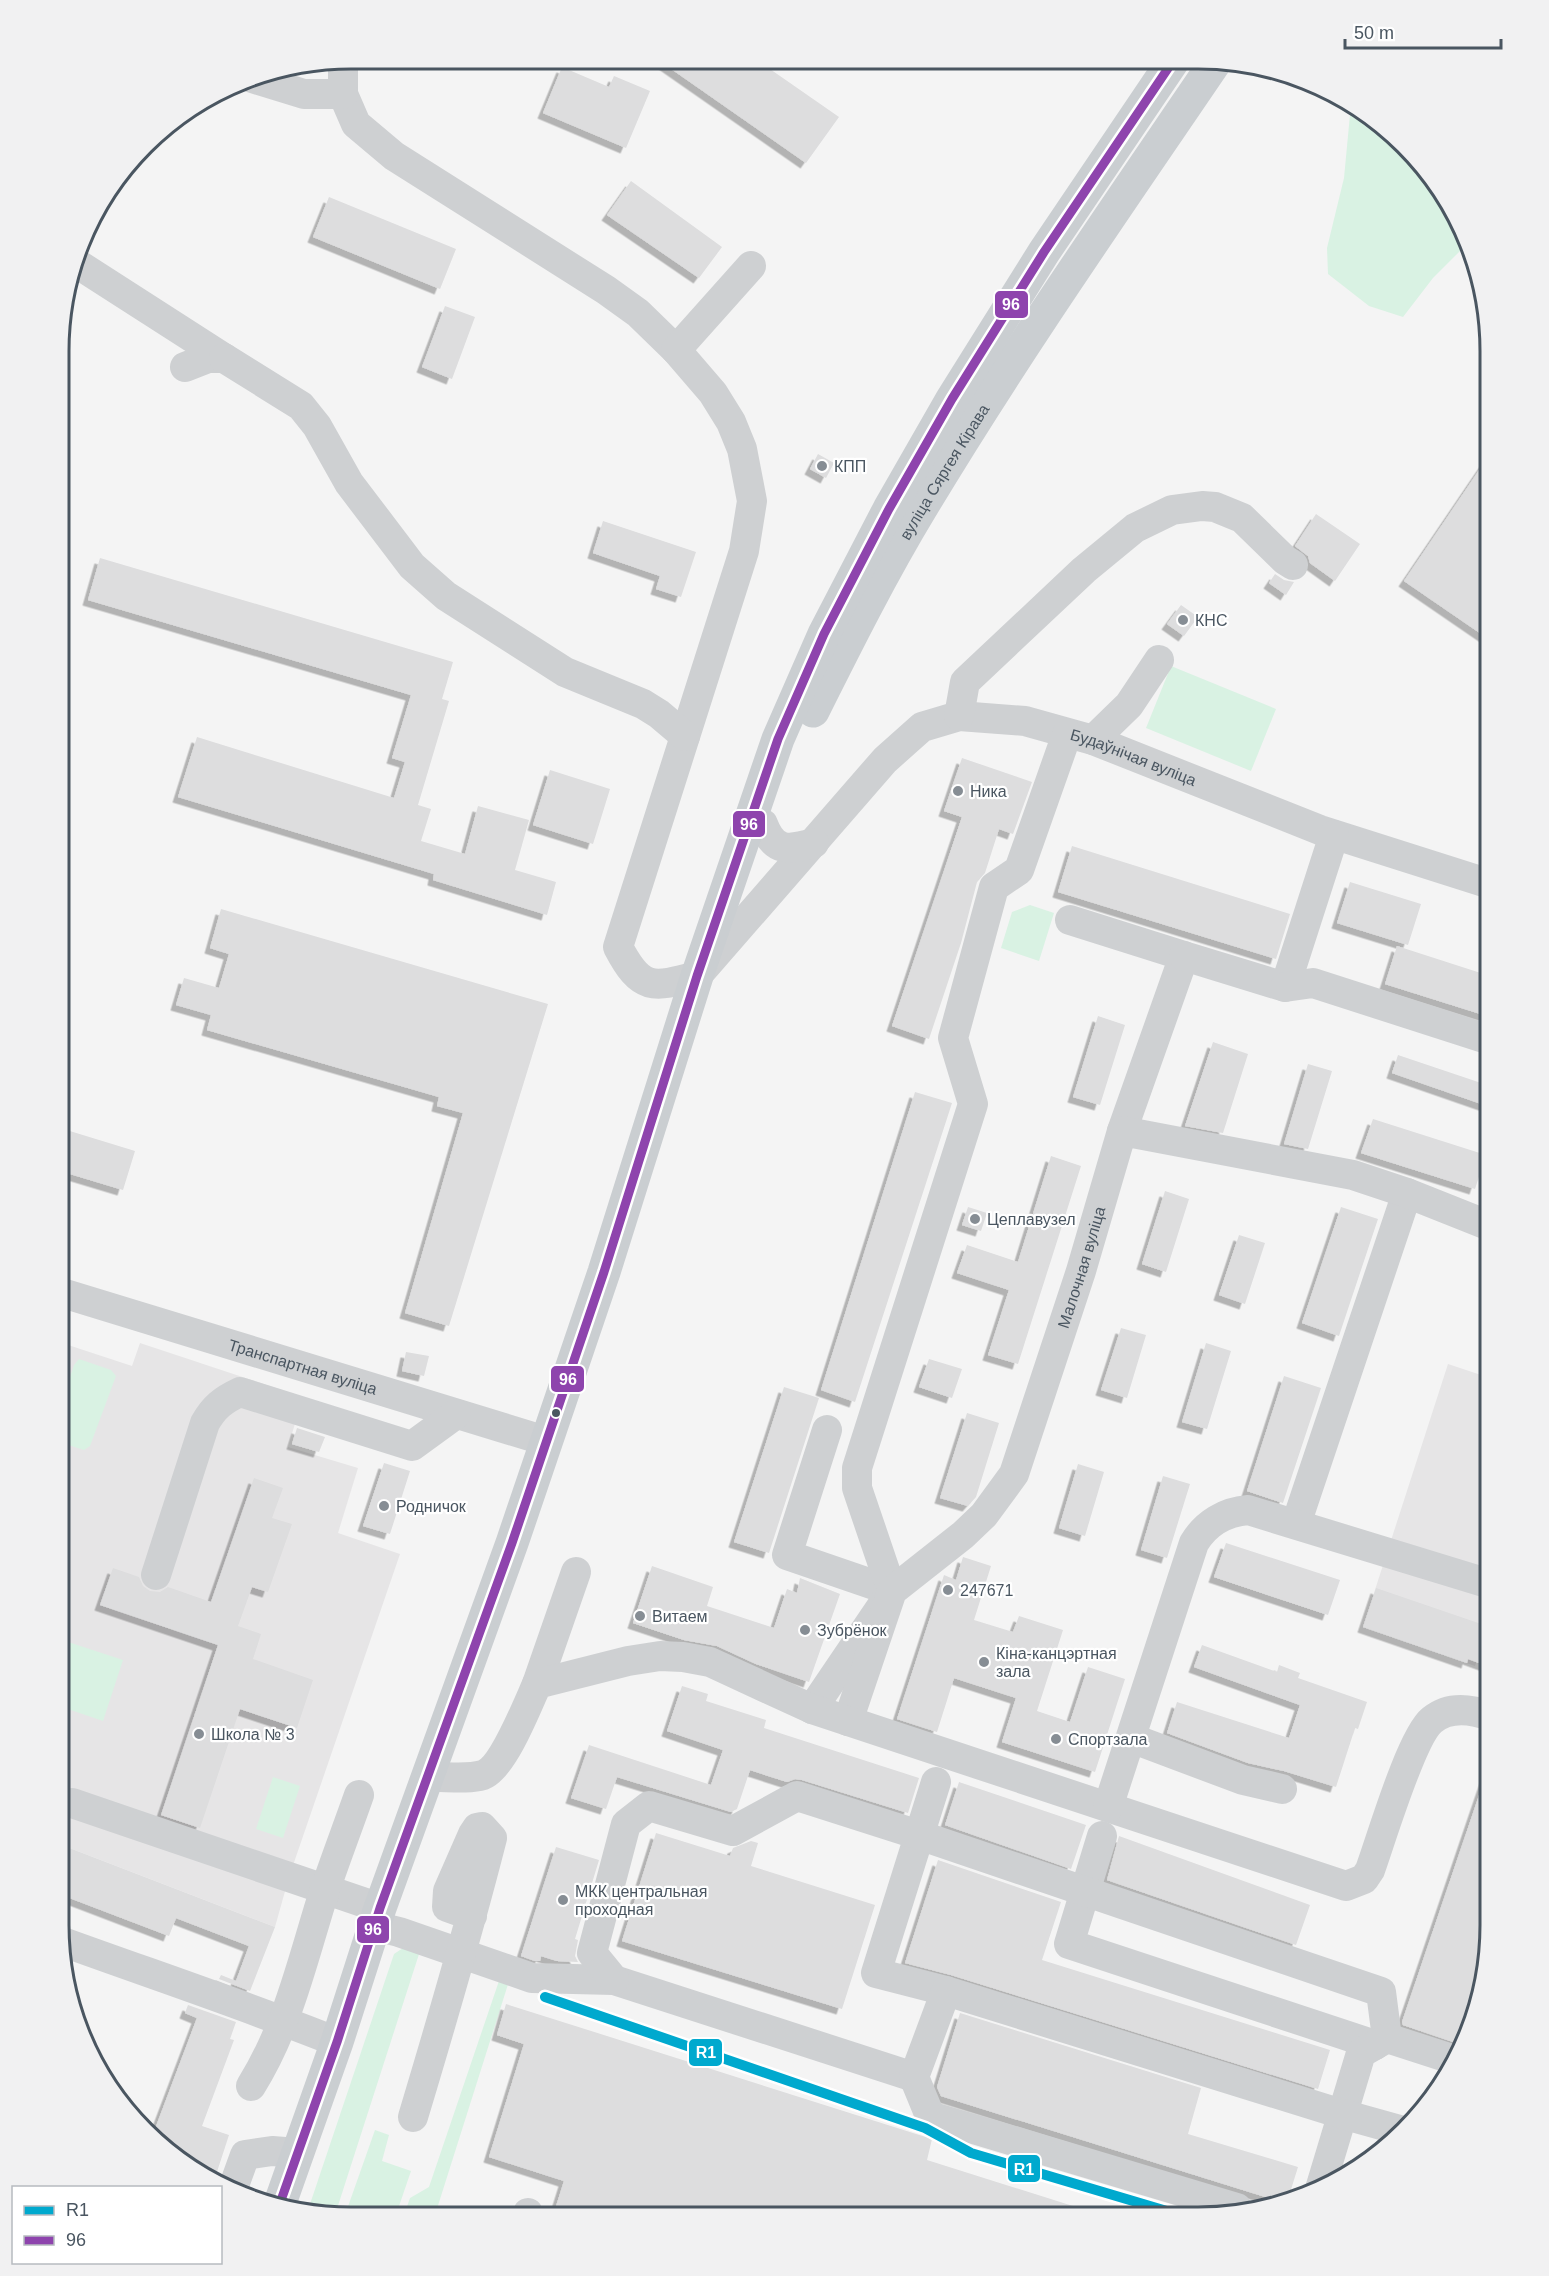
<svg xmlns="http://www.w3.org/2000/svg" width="1549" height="2276" viewBox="0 0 1549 2276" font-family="Helvetica,sans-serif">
	<defs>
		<filter id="shadow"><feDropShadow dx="-5.5" dy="5.5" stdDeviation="0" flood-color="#0004"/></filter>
	</defs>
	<rect width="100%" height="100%" fill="#f4f4f4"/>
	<path fill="#e6e5e6" d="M59,1342L132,1366L140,1343L303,1397L288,1447L358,1468L338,1533L400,1554L289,1877L275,1927L59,1844Z
		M1448,1364L1490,1378V1624L1475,1666L1363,1627Z"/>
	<path fill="#d9f2e3" d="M1351,104L1376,119L1418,158L1460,222L1466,245L1433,278L1403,317L1369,306L1328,274L1327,248L1344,178Z
		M1171,666L1276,709L1251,771L1146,728Z
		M1030,905L1054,913L1039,961L1001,948L1012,912Z
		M79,1359L111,1370L116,1376L90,1446L84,1450L59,1442V1409L74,1365Z
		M59,1639L123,1660L103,1721L59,1706Z
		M273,1777L300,1786L283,1838L256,1829Z
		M403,1948L420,1951L335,2215L307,2213L394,1954Z
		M501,1975L510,1978L435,2215H404L410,2198L429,2187Z
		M375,2130L389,2135L382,2161L411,2171L396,2215H345Z"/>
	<path fill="#ddddde" filter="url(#shadow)" d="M657,59L757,60L839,117L806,163Z
		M562,67L609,87L614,76L650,91L626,148L543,113Z
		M631,181L722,247L699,278L607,215Z
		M329,197L456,249L440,289L313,237Z
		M445,306L475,317L452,379L422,367Z
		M818,454L834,463L826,478L810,469Z
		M1490,454V640L1404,581Z
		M1316,514L1360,544L1335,581L1310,563L1308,556L1295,546Z
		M603,521L696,552L681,597L656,589L660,576L593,553Z
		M100,558L453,662L442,699L449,701L418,805L431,809L421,841L465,854L478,806L529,820L515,870L556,882L547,915L433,880L434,874L178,797L197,737L394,798L405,762L392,758L411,695L88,600Z
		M1275,574L1284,580L1294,582L1286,595L1269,583Z
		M1181,605L1198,617L1184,636L1167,624Z
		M962,758L1032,782L1013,834L999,829L985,873L977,882L961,943L929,1039L892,1026L962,817L944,811Z
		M550,770L610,789L593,844L533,825Z
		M1072,846L1290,914L1276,959L1058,892Z
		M1350,882L1421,904L1408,945L1337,923Z
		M221,909L548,1004L449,1326L405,1313L463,1113L437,1106L439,1097L207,1030L211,1015L176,1005L184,978L219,988L229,954L210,948Z
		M1397,946L1490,976V1017L1385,984Z
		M1098,1016L1125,1025L1100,1105L1073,1097Z
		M1213,1042L1248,1054L1223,1133L1185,1126Z
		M1398,1055L1490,1086V1107L1392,1073Z
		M1308,1064L1332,1071L1308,1149L1284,1144Z
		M915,1092L952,1103L855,1402L821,1390Z
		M1373,1119L1486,1155L1475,1189L1361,1153Z
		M60,1128L135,1151L123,1190L60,1171Z
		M1051,1156L1081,1166L1018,1364L988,1355L1009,1290L957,1273L967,1245L1018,1262Z
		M1165,1191L1189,1199L1166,1272L1142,1264Z
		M968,1207L987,1213L981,1231L962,1225Z
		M1341,1207L1378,1219L1339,1336L1302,1323Z
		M1239,1235L1265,1243L1245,1304L1219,1295Z
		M1121,1328L1146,1335L1127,1398L1101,1390Z
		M1206,1343L1231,1351L1207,1429L1182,1422Z
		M406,1352L429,1356L424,1376L402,1371Z
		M929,1359L962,1369L952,1398L919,1387Z
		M1284,1376L1321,1388L1283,1503L1247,1491Z
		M784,1387L819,1398L769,1553L734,1542Z
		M967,1413L999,1423L976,1497L968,1506L940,1498Z
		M297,1428L325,1437L319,1452L292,1444Z
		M384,1463L410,1471L390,1534L363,1526Z
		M1078,1464L1104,1472L1085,1536L1059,1528Z
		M1163,1476L1190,1484L1167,1558L1141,1550Z
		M254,1478L283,1488L272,1518L292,1524L268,1592L252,1587L238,1626L261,1634L253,1659L313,1680L297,1728L240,1709L200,1828L161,1815L218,1645L100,1605L113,1568L139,1577L143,1586L150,1591L160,1592L168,1587L211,1602Z
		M1226,1543L1340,1580L1328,1615L1214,1577Z
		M963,1557L991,1566L974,1620L1013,1632L1019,1616L1063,1630L1037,1711L1070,1722L1088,1667L1125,1679L1095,1772L1002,1742L1016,1698L954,1678L937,1732L897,1719L944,1575L956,1580Z
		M652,1566L713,1587L707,1606L774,1628L787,1589L797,1593L800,1578L840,1594L809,1682L756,1664L717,1646L684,1640L633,1623Z
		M1376,1588L1490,1627V1667L1468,1659L1467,1663L1363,1627Z
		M1202,1645L1277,1672L1279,1665L1300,1673L1298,1678L1367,1702L1358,1729L1355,1728L1336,1787L1284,1771L1248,1763L1167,1733L1177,1702L1289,1738L1300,1705L1194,1667Z
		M682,1686L708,1694L706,1701L766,1720L764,1728L919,1778L908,1813L802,1780L795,1779L787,1782L750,1770L737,1809L731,1812L617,1777L606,1809L571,1798L589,1745L711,1785L723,1750L667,1731Z
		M1487,1772L1490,1773V1944L1475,2019L1462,2045L1403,2025L1402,2022Z
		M959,1782L1086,1825L1071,1869L945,1825Z
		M656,1833L730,1856L733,1848L751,1841L758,1843L751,1866L875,1905L842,2009L622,1941Z
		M1119,1836L1310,1905L1296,1945L1107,1880Z
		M59,1844L275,1927L250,1991L219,1979L221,1975L236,1981L249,1946L176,1918L169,1936L59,1894Z
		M556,1847L599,1860L575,1939L578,1940L575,1956L578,1962L557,1961L541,1956L540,1961H535L521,1956Z
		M938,1860L1061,1902L1042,1960L1330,2050L1318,2089L951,1975L905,1963Z
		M506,2004L932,2139L927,2160L1095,2213L1094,2217H940L912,2208L910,2217L553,2216L564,2181L489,2157L524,2044L497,2035Z
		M188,2005L236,2022L230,2039L234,2040L202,2126L229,2135L214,2181L173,2157L152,2137L197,2018L185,2013Z
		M960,2013L1201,2088L1188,2134L1298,2167L1289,2196L1275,2200L941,2096L937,2087Z"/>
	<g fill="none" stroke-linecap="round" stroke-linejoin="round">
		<g stroke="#ced0d2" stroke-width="30">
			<path d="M346,60L343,67V94L356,124L394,156L606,290L638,313L676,350"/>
			<path d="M252,78L304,94H343"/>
			<path d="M76,263L224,358H208L185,367"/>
			<path id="s1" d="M751,266L676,350L713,393L731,422L742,449L752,501L744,551L618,947C641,991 652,988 697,976L885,760L922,727L959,716L1025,721L1093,740L1320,830L1490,884"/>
			<path d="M224,358L301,406L317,426L349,483L412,566L446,596L565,672L643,704L659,714L685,736"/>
			<path d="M959,716L965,682L1084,570L1135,528L1172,510L1202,506L1215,507L1242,518L1285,560L1293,565"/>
			<path d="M1093,740L1129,705L1159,660"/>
			<path d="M763,824C774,853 789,850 814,843"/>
			<path d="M1070,920L1184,956L1122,1131"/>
			<path d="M1184,956L1285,987L1334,835"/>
			<path d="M1285,987L1313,983L1490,1040"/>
			<path id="s2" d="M59,1292L546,1441"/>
			<path d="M827,1430L787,1555L892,1591"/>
			<path d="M1296,1524L1407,1193"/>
			<path d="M156,1575L205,1423C214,1407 223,1400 240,1392L412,1446L456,1414"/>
			<path d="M537,1684L576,1572"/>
			<path d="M812,1709L892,1591L857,1488V1468L973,1104L953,1038L994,887L1019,870L1067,734"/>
			<path id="s3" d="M848,1721L892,1591L963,1535L984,1515L1014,1474L1081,1271L1122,1131L1353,1175L1407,1193L1490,1226"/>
			<path d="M1131,1738L1243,1780L1282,1789"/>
			<path d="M427,1777C444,1776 466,1780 483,1775C503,1768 528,1704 537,1684L628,1661L660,1656L683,1657L710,1662L812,1709L1346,1886L1364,1879L1370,1870C1381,1840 1411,1737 1432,1720C1449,1706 1471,1709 1490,1716"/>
			<path d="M936,1782L876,1973L946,1991"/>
			<path d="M72,1803L380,1908"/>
			<path d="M1108,1807L1194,1543C1206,1523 1225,1512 1248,1510L1490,1584"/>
			<path d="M1102,1836L1069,1944L1375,2045"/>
			<path d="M375,1926L399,1932L532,1978L614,1980L914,2077"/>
			<path d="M63,1942C154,1975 247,2006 337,2042"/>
			<path d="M614,1980L592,1953L626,1824L649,1806L733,1831L797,1796L919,1835L1381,1992L1387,2038"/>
			<path d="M251,2086C286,2030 301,1967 320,1905C332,1868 346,1832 359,1795"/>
			<path d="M413,2117C441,2024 468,1932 492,1838L482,1827L477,1828L473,1834L448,1891L447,1907L472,1916"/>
			<path d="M1320,2189L1361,2053L1387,2038L1455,2060"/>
			<path d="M232,2191L245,2155L272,2151L298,2153"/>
			<path d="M1237,2208L930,2116L914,2077L946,1991L1342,2114L1403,2131"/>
			<path d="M527,2216L528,2213"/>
		</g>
		<g stroke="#caced1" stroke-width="33">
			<path id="s4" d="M813,711C847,643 882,573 922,507C1014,354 1116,208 1216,61"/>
			<path d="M279,2206L337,2042L380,1908L512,1543L604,1272L697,976L778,739L824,634L889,509L952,399L1044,252L1173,61"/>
		</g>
		<g stroke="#fff" stroke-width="14">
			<path id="bus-1" d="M279,2206L337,2042L380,1908L512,1543L604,1272L697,976L778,739L824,634L889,509L952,399L1044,252L1173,61"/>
		</g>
		<use href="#bus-1" stroke="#8e44ad" stroke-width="9"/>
		<g stroke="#fff" stroke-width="15">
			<path id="rail-1" d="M545,1997L925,2128L971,2153L1187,2217"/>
		</g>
		<use href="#rail-1" stroke="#00a9ce" stroke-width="10"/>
	</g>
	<g fill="#868d94" stroke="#fff" stroke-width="2">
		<circle cx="822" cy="466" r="6"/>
		<circle cx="1183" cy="620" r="6"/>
		<circle cx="958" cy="791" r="6"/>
		<circle cx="975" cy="1219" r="6"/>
		<circle cx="384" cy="1506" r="6"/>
		<circle cx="948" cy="1590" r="6"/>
		<circle cx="640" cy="1616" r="6"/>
		<circle cx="805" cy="1630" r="6"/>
		<circle cx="984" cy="1662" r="6"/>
		<circle cx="199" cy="1734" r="6"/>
		<circle cx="1056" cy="1739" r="6"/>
		<circle cx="563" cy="1900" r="6"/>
	</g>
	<circle fill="#4a5661" stroke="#fff" stroke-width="2" cx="556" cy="1413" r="5"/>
	<g text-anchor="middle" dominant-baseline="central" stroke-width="4.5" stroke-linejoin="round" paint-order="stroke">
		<g font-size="16" fill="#4a5661" stroke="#fff" text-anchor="start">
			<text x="834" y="466">КПП</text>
			<text x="1195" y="620">КНС</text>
			<text x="970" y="791">Ника</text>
			<text x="987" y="1219">Цеплавузел</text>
			<text x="396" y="1506">Родничок</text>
			<text x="960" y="1590">247671</text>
			<text x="652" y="1616">Витаем</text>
			<text x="817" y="1630">Зубрёнок</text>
			<text x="996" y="1653">Кіна-канцэртная<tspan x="996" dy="18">зала</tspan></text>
			<text x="211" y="1734">Школа № 3</text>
			<text x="1068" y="1739">Спортзала</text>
			<text x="575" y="1891">МКК центральная<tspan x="575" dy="18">проходная</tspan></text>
		</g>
		<g font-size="16" fill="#4a5661" stroke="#fff">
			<text stroke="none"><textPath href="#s4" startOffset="273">вуліца Сяргея Кірава</textPath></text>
			<text stroke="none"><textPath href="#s1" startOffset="1404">Будаўнічая вуліца</textPath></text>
			<text stroke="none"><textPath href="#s3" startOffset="525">Малочная вуліца</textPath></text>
			<text stroke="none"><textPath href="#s2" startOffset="255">Транспартная вуліца</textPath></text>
		</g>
	</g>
	<path d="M0 0H1549V2276H0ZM351 69H1198A282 282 0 0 1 1480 351V1925A282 282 0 0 1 1198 2207H351A282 282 0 0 1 69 1925V351A282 282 0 0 1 351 69Z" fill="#f1f1f2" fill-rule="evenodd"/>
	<path fill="none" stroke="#4a5661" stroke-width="3" d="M351 69H1198A282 282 0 0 1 1480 351V1925A282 282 0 0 1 1198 2207H351A282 282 0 0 1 69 1925V351A282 282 0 0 1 351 69Z"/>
	<g stroke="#fff" stroke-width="2">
		<rect x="994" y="290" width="35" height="29" rx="6" fill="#8e44ad"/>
		<rect x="732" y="810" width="34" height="28" rx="6" fill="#8e44ad"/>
		<rect x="550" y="1365" width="35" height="28" rx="6" fill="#8e44ad"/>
		<rect x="356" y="1915" width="34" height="29" rx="6" fill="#8e44ad"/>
		<rect x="688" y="2038" width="35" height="29" rx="6" fill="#00a9ce"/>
		<rect x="1007" y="2154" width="34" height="29" rx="6" fill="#00a9ce"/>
	</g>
	<g font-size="16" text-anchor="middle" font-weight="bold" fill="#fff">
		<text x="1011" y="310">96</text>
		<text x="749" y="830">96</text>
		<text x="568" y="1385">96</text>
		<text x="373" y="1935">96</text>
		<text x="706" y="2058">R1</text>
		<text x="1024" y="2175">R1</text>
	</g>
	<rect x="12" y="2186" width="210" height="78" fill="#ffffff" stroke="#b7bbc0" stroke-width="1.5"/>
	<rect x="24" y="2206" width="30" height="9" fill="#00a9ce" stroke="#b7bbc0" stroke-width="1.5"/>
	<text x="66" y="2216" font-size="18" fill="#4a5661">R1</text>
	<rect x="24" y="2236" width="30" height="9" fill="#8e44ad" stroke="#b7bbc0" stroke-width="1.5"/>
	<text x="66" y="2246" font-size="18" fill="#4a5661">96</text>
	<path d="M1345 39v9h156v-9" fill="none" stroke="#4a5661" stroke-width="3"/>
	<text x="1354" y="39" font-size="18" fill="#4a5661" stroke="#ffffff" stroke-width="4.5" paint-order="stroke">50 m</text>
</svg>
